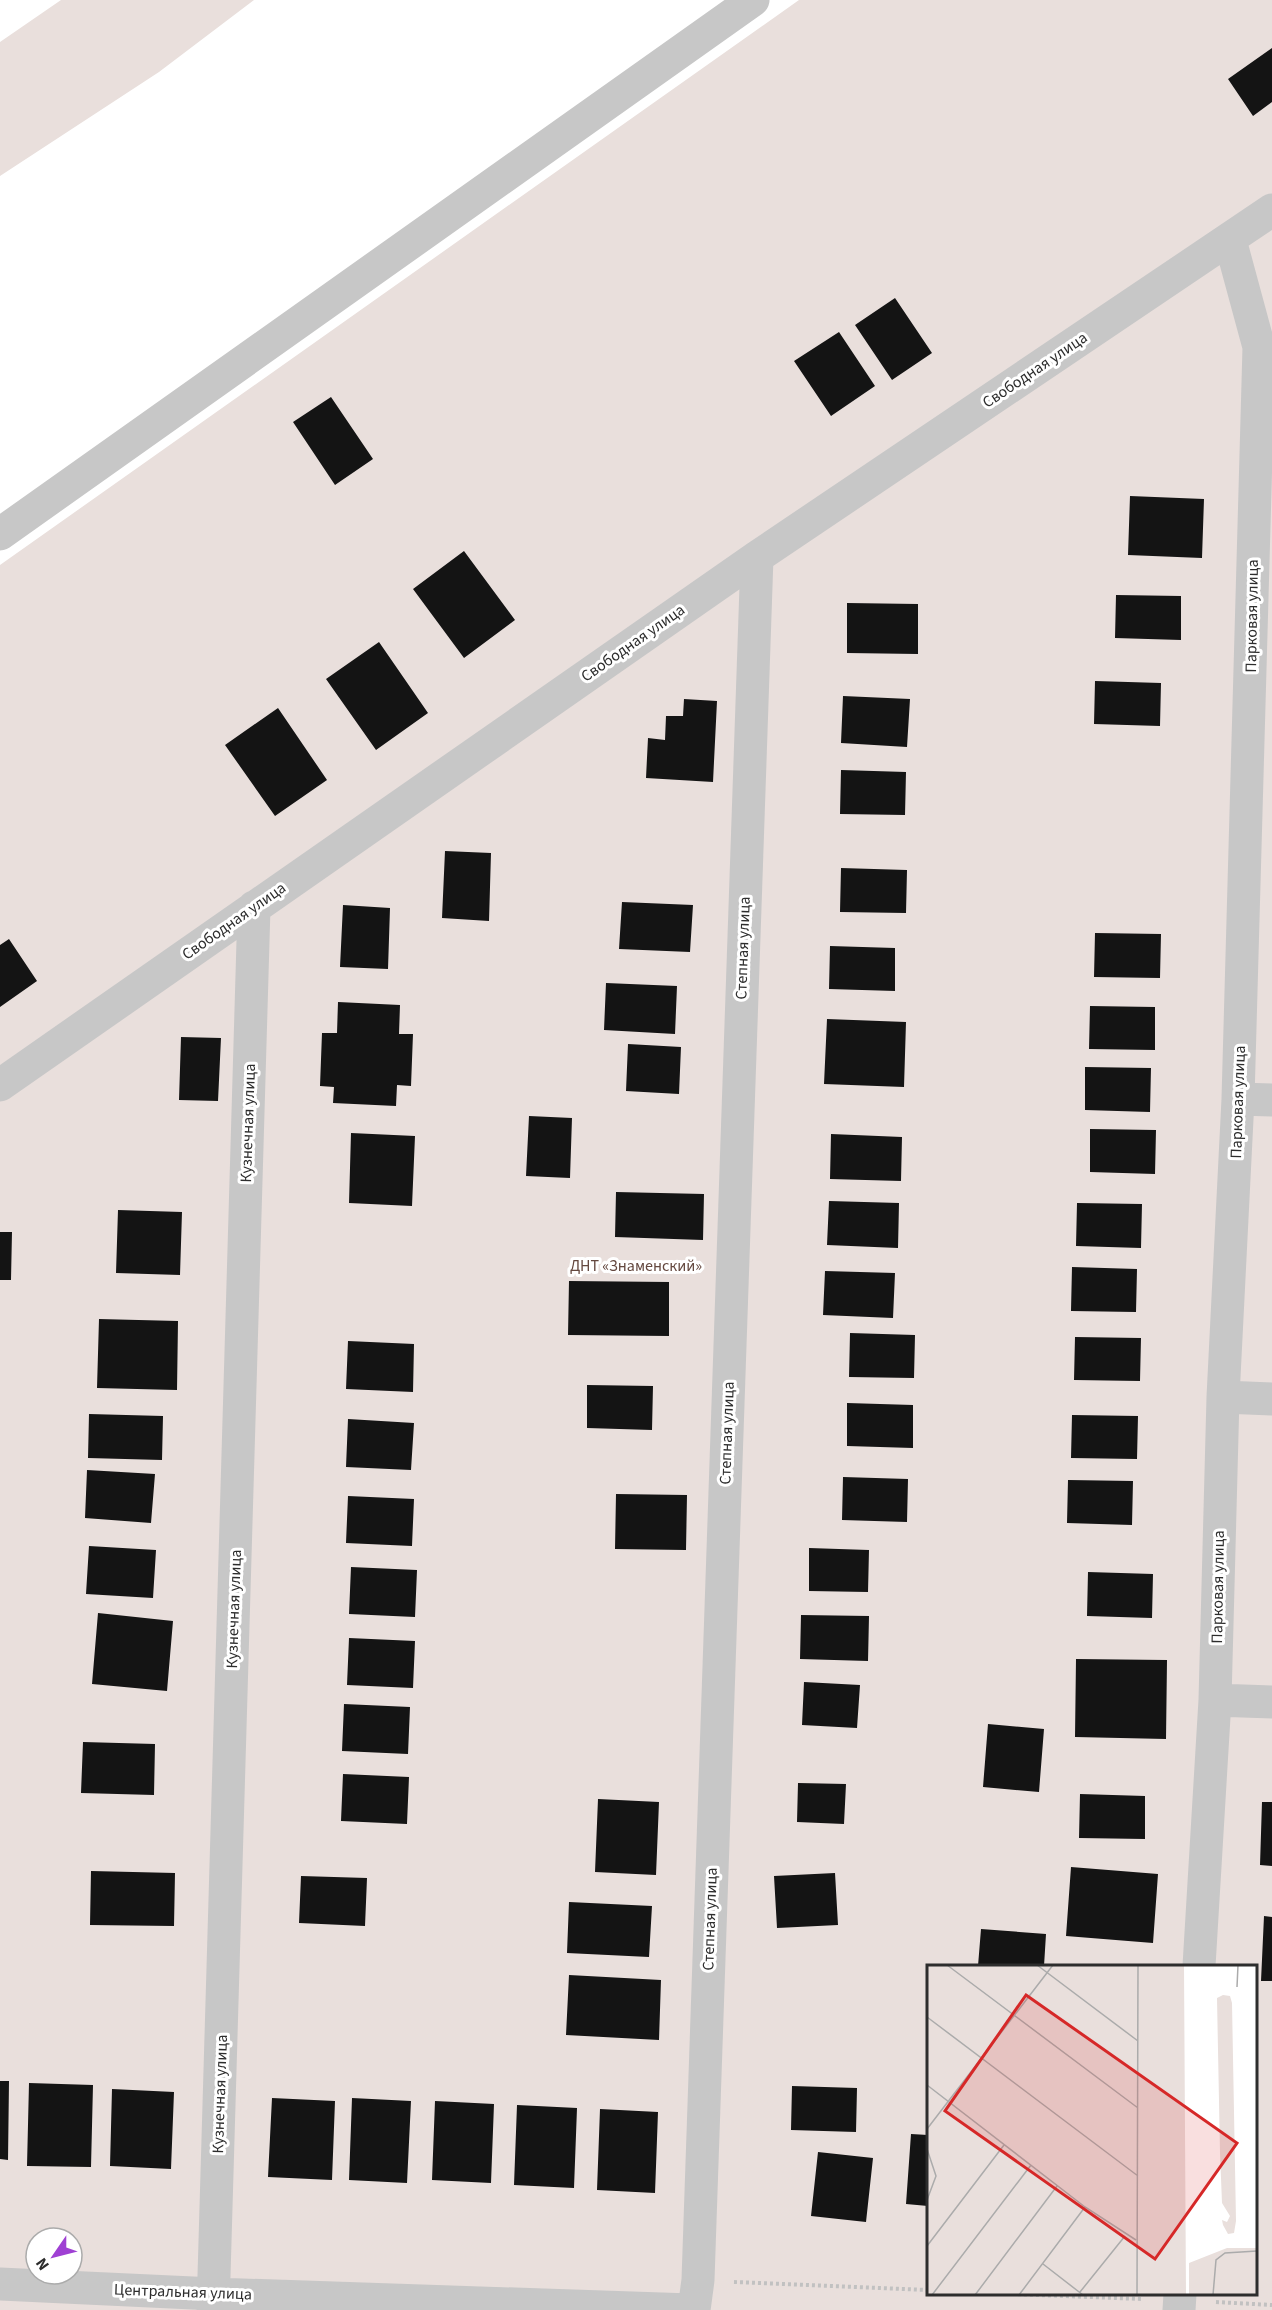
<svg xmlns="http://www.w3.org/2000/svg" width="1272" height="2310" viewBox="0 0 1272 2310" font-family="'Source Sans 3',sans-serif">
	<rect width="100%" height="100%" fill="#fff"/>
	<path fill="#e9dfdc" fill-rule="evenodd" d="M61,0H254L159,72L0,176V42Z
		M799,0H1272V2310H0V565ZM928,1966H1256V2294H928ZM36,2238H72V2274H36Z"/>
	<path fill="#141414" d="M1272,48V102L1253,116L1228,79Z
		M895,298L932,353L892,380L855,325Z
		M839,332L875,386L831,416L794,361Z
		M331,397L373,459L335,485L293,422Z
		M1130,496L1204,499L1202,558L1128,555Z
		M464,551L515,620L464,658L413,589Z
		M1116,595L1181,596V640L1115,638Z
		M847,603L918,604V654L847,653Z
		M379,642L428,713L376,750L326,679Z
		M1095,681L1161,683L1160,726L1094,724Z
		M843,696L910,699L907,747L841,743Z
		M684,699L717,701L713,782L646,778L648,738L665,740L666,716H683Z
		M278,708L327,780L275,816L225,745Z
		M841,770L906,772L905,815L840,814Z
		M445,851L491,853L489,921L442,918Z
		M841,868L907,870L906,913L840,912Z
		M622,902L693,905L690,952L619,949Z
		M343,905L390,908L388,969L340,967Z
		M1095,933L1161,934L1160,978L1094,977Z
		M9,939L37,981L0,1007V945Z
		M830,946L895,948V991L829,989Z
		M606,983L677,986L675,1034L604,1030Z
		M338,1002L400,1005L399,1034H413L411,1086L397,1085L396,1106L333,1103L334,1087L320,1086L322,1033H337Z
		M1090,1006L1155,1007V1050L1089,1049Z
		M827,1019L906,1022L904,1087L824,1084Z
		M181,1037L221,1038L218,1101L179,1100Z
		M628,1044L681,1047L679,1094L626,1091Z
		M1085,1067L1151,1068L1150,1112L1085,1110Z
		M529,1116L572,1118L570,1178L526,1176Z
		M1090,1129L1156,1130L1155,1174L1090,1172Z
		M351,1133L415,1136L412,1206L349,1203Z
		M831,1134L902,1137L901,1181L830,1179Z
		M616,1192L704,1194L703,1240L615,1237Z
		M829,1201L899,1203L898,1248L827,1245Z
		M1077,1203L1142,1204L1141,1248L1076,1246Z
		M118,1210L182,1212L180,1275L116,1273Z
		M0,1232H12L11,1280H0Z
		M1072,1267L1137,1269L1136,1312L1071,1311Z
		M825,1271L895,1273L893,1318L823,1315Z
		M569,1281L669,1282V1336L568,1335Z
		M99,1319L178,1321L177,1390L97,1388Z
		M850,1333L915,1335L914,1378L849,1377Z
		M1075,1337L1141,1338L1140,1381L1074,1380Z
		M348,1341L414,1344L413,1392L346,1389Z
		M587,1385L653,1386L652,1430L587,1428Z
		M847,1403L913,1405V1448L847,1446Z
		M89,1414L163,1416L162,1460L88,1458Z
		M1072,1415L1138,1416L1137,1459L1071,1458Z
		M348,1419L414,1423L411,1470L346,1467Z
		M87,1470L155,1474L151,1523L85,1518Z
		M843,1477L908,1479L907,1522L842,1520Z
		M1068,1480L1133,1481L1132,1525L1067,1523Z
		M616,1494L687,1495L686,1550L615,1549Z
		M348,1496L414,1499L412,1546L346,1543Z
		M89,1546L156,1550L153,1598L86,1594Z
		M809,1548L869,1550L868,1592L809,1591Z
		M351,1567L417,1570L415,1617L349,1614Z
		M1088,1572L1153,1574L1152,1618L1087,1616Z
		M98,1613L173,1621L167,1691L92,1684Z
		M801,1615L869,1616L868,1661L800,1659Z
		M349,1638L415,1641L413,1688L347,1685Z
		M1076,1659L1167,1660L1166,1739L1075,1737Z
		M804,1682L860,1685L857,1728L802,1725Z
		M344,1704L410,1707L408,1754L342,1751Z
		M988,1724L1044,1729L1039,1792L983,1787Z
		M83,1742L155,1744L154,1795L81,1793Z
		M343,1774L409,1777L407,1824L341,1821Z
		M798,1783L846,1784L844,1824L797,1822Z
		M1080,1794L1145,1796V1839L1079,1838Z
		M598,1799L659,1802L656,1875L595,1872Z
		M1262,1802H1272V1866L1260,1865Z
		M1071,1867L1158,1874L1153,1943L1066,1936Z
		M91,1871L175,1873L174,1926L90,1925Z
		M835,1873L838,1925L777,1928L774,1876Z
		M301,1876L367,1878L365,1926L299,1923Z
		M569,1902L652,1906L649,1957L567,1953Z
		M1264,1916L1272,1917V1981H1261Z
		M981,1929L1046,1934L1044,1966H978Z
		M569,1975L661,1980L659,2040L566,2035Z
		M0,2081H9L8,2160L0,2159Z
		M29,2083L93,2085L91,2167L27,2166Z
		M792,2086L857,2088L856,2132L791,2130Z
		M112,2089L174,2092L171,2169L110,2166Z
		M272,2098L335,2101L332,2180L268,2177Z
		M352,2098L411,2101L407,2183L349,2180Z
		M435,2101L494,2104L491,2183L432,2180Z
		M517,2105L577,2108L574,2188L514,2185Z
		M600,2109L658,2112L655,2193L597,2190Z
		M911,2134L928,2135V2206L906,2204Z
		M818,2152L873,2158L866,2222L811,2216Z"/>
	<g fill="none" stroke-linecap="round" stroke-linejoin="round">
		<path stroke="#c1c1c1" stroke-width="4" stroke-dasharray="3 3" stroke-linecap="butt" d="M734,2282L928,2290
			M1012,2294L1142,2299
			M1216,2302L1272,2305"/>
		<path stroke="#c7c7c7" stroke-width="33" d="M0,534L753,0
			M0,1085L757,557L1272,210
			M1238,1099L1272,1100
			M1223,1397L1272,1399
			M1215,1700L1272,1702
			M1199,1966L1215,1700L1223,1397L1238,1099L1259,347L1230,240
			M0,2284L214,2294L691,2310
			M213,2310L254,907
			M694,2310L698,2280L757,557
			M1179,2310L1180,2294"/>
	</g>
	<g text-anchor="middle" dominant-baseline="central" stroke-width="6" stroke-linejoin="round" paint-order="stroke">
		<g font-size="16" fill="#2d2d2d" stroke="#fff">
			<text transform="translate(1035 370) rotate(-34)">Свободная улица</text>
			<text transform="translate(1252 616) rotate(-89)">Парковая улица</text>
			<text transform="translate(633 643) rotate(-35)">Свободная улица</text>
			<text transform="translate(234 921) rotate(-35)">Свободная улица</text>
			<text transform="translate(743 948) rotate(-88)">Степная улица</text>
			<text transform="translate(1238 1102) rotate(-88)">Парковая улица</text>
			<text transform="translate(248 1123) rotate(-88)">Кузнечная улица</text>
			<text transform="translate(727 1433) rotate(-88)">Степная улица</text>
			<text transform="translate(1218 1587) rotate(-89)">Парковая улица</text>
			<text transform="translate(234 1609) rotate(-88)">Кузнечная улица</text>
			<text transform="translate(710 1919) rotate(-88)">Степная улица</text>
			<text transform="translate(220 2094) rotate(-88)">Кузнечная улица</text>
			<text transform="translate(183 2292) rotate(2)">Центральная улица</text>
		</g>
		<g font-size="16" fill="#64483f" stroke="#fff">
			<text x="636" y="1266">ДНТ «Знаменский»</text>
		</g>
	</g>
	<g transform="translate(927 1965)">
		<rect width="330" height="330" fill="#fff"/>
		<path d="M0,0H257L259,330H0ZM296,30L303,31L305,38L309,256L307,268L301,269L296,260L295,255L300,257L303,251L295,238L293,188L290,33ZM300,283H330V330H262V298Z" fill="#e9dfdc"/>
		<path fill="none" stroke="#ababab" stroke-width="1.5" d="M20,0L211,143M110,0L211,76M310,22L311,0M0,52L211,211M0,120L158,242L209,275M0,164L126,0M0,184L9,211L0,235M0,281L77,180M116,299L156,330M153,327L198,271M5,330L104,200M48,330L130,221M92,330L158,242M210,330L211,0M286,330L289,295L298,288L330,286"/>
		<path fill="#d62828" fill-opacity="0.15" stroke="#d62828" stroke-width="3" d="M99,30L310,178L228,294L18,146Z"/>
		<rect width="330" height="330" fill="none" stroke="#2d2d2d" stroke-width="3"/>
	</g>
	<g transform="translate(54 2256) rotate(235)"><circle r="28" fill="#ffffff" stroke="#ababab" stroke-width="1.5"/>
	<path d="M0-4.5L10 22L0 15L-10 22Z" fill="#9f40d3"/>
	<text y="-9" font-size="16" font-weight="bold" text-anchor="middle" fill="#2d2d2d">N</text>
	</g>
</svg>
